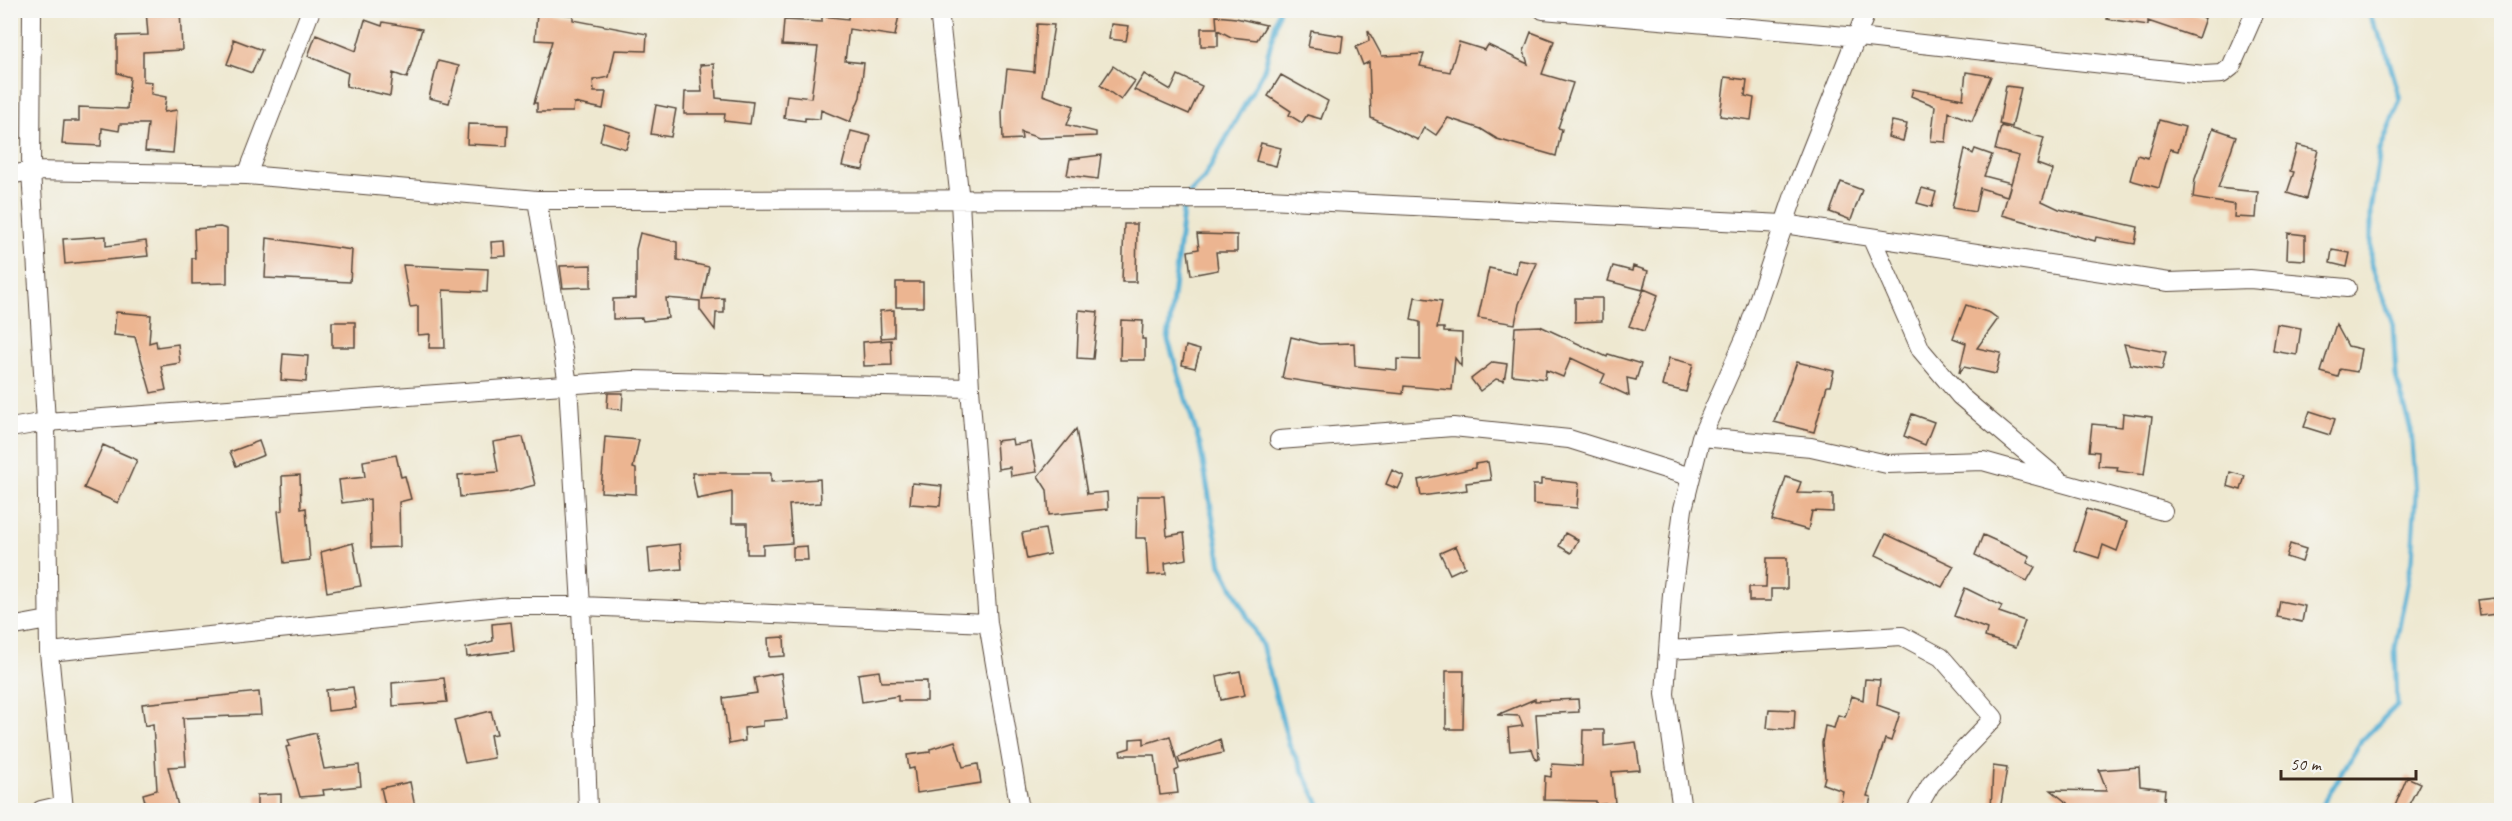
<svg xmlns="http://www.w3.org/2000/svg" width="2512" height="821" viewBox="0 0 2512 821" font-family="Caveat,sans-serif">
	<rect width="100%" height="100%" fill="#f6f6f2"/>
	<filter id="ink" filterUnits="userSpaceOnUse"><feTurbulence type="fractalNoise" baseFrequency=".0167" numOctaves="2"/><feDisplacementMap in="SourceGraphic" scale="12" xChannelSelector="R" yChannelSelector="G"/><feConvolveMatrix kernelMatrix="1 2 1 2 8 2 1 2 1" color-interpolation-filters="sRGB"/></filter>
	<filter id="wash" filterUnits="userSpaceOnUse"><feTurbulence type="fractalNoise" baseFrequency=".008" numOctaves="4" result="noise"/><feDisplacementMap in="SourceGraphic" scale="24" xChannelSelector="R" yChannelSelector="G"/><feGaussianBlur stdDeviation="1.35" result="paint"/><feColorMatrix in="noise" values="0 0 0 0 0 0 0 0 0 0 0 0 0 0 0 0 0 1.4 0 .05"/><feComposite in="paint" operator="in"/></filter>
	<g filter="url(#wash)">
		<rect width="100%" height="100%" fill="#eee8d0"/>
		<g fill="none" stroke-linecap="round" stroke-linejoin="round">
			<path stroke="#57b0d4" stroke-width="5" d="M1188,195L1203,180L1264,70L1279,10
				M1184,203L1168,340L1200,445L1221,565L1262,645L1289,744L1322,810
				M2319,810L2362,740L2397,705L2395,648L2412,559L2416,495L2411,430L2396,376L2393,324L2371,262V212L2380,150L2400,99L2386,50L2367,10"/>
		</g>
		<g id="blocks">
			<path fill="#ecb591" d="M146,10H180L182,50L143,52V81L152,82L151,94L166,97L164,112L177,110L173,153L145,151L148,124H120L119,131L102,128L101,146L62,144L64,121H79V107L127,109L130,77L117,73V36L148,35Z
				M849,10H877L899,15L895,36L849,29L845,61L864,63L860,97L850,122L821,110L820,119L805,118V121L784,118L787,95L811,98L818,47L782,45L784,20L822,22V16L848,19Z
				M2108,10H2183L2205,18L2198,38L2148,21V25L2107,19Z
				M537,12L573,15V20L647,34L646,51L615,50L609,77L593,80L594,92H606L603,109L574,103L573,112H537V103H534L552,41L535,40Z
				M1216,16L1236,18L1266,25L1257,40L1231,37L1218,30V46H1201V28H1217Z
				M365,20L382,26L383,22L422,29L407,78L393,73L390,96L346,86L348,73L308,56L316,35L356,51Z
				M1037,24L1054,25L1043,95L1074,106L1067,125L1096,132V136L1039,138L1021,132L1022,139L1003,140L1002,112L1007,69L1034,72Z
				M1111,24L1129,26L1126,41L1109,39Z
				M1368,30L1382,56L1424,54L1420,66L1450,72L1459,42L1485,50L1488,45L1528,64L1524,51L1531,32L1554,41L1542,74L1573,83L1558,128L1562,129L1556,156L1497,139L1481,129L1448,118L1436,135L1424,127L1418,140L1371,118L1369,62L1363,65L1356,47L1369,41Z
				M1311,31L1343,36L1341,52L1308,47Z
				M233,39L262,50L252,73L227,64L233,48Z
				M438,61L459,66L449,103L429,98Z
				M714,64L716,98L753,102L750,124L724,121L725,114H684L685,92H702L700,65Z
				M1113,66L1135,81L1121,100L1100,85Z
				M1966,72L1991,76L1972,121L1949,112L1946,142L1931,141L1935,106L1911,96L1913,89L1963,99Z
				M1144,74L1171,90L1178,75L1202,86L1189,114L1134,90Z
				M1281,75L1328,101L1321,119L1307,115L1302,123L1289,115L1291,111L1268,96Z
				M1725,77L1747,80L1745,96L1754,98L1751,120L1720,116Z
				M2006,86L2021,88L2012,127L1999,124Z
				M656,105L676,109L671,137L651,134Z
				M2159,120L2185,127L2178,151L2170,149L2159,188L2130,180L2137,155L2148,158Z
				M1892,121L1907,124L1903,141L1888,137Z
				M468,124L508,125L507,146L467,144Z
				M604,124L631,132L626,149L600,141Z
				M2001,126L2044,138L2037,164L2053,170L2042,201L2059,209L2138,227L2135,244L2096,237L2095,241L2002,215L2019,156L1995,150Z
				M2213,128L2236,136L2218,188L2258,192L2256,218L2234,217L2235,205L2193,198L2195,179Z
				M851,131L871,136L863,170L842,166Z
				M1261,143L1281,148L1276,166L1256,161Z
				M2297,145L2318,150L2306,199L2287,193L2294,172L2290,171Z
				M1965,149L1973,154L1975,149L1992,155L1984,176L2011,183L2007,196L1980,188L1975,212L1952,208Z
				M1101,155L1098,179L1067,175L1070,159Z
				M1841,182L1862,190L1851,220L1830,212Z
				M1922,188L1936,192L1932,207L1917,203Z
				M1124,224H1137L1136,282H1122Z
				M220,227L227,229V283L192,284V258H195L194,229Z
				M640,233L677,242V260L709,267L702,299L724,298V313H716L715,330L700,310V301L666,298L668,318L643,321L642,318L613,319V299L636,298V249Z
				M2288,233L2305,235V260L2287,259Z
				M1197,234L1237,235V252H1216L1218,270L1191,275L1188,251L1199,249Z
				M106,236V246L146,241L148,256L65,264L63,239Z
				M267,238L352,250L350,282L265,278Z
				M505,241L506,256L492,257L491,242Z
				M2332,250L2350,253L2347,267L2330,263Z
				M1518,260L1537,263L1519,304L1515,324L1478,318L1489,268L1516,274Z
				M403,265L488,269L487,292L443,290L445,348H429L430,334L418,335V306L410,307Z
				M591,265V287L563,288L560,266Z
				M1613,266L1632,271L1633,266L1648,271L1643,290L1608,281Z
				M896,282H923V307H896Z
				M1644,289L1658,295L1644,331L1629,326Z
				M1415,297L1442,301L1437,328H1444V332L1462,333L1461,366L1455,358L1452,390L1404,386L1403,394L1345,388L1282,378L1291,337L1319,344L1354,343L1355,366L1397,370V359L1420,360V322L1411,320Z
				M1575,298H1602V321L1575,322Z
				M1966,305L1990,313L1998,319L1977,348L2001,353L1996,374L1964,367L1959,373L1966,343L1953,338Z
				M894,310V337L881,338L880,311Z
				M1079,310L1098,312L1093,359L1077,358Z
				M116,312L151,315L149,343L156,341L157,347L178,344L180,363L161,366L166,390L151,393L135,337L114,335Z
				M1121,320L1143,321L1142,339H1145V360H1120Z
				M332,322H355V347H332Z
				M2277,324L2301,328L2297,355L2273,351Z
				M2336,324L2348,346L2361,349L2357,372L2340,369L2338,377L2321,372Z
				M1540,326L1607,357L1608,354L1641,364L1636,380L1627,378L1629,396L1601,383L1605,374L1571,358L1563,377L1546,370L1545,379L1512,375L1515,327Z
				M891,340L892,365L864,366L863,342Z
				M2124,344L2166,352L2162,370L2130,364Z
				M1186,346L1200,350L1195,368L1182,365Z
				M283,354L308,356L306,382L281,380Z
				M1669,358L1693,364L1686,392L1662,386Z
				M1493,362L1507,364L1504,381L1496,379L1480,391L1471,379Z
				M1797,362L1834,371L1830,386H1827L1814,432L1774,422Z
				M608,393H623L622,410L607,408Z
				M2310,411L2335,419L2330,435L2304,427Z
				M2123,413L2152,417L2144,475L2117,471L2118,467L2098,466L2099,452L2089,451L2092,424L2122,427Z
				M1912,414L1934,422L1925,445L1904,436Z
				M1076,429L1087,494L1107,492L1108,509L1049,515L1047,490L1038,476Z
				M523,437L535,485L508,492L460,497L458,475L498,472L493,442Z
				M605,437L639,440L633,468L636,469V494L601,492Z
				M1012,439L1013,445L1031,442L1037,472L1011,476L1010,467L998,469L996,441Z
				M259,441L264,455L236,466L230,452Z
				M103,445L137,460L118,503L84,488Z
				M396,455L401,477L405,476L411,499L399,502L400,547L371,548L370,499L342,503L339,480L365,477L363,461Z
				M1488,462L1491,480L1466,483L1467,490L1421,496L1418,480L1475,468V464Z
				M1392,470L1404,476L1398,489L1386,484Z
				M2230,472L2245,476L2241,490L2227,486Z
				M692,473H771V482L820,479L821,503L789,505L792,543L763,545V554H747V523H732V492L697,499Z
				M300,475L301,509L306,508L310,560L284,563L278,511L283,510L282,476Z
				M1786,477L1801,482L1797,493L1833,494V512L1812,511L1808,530L1772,520Z
				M1541,479L1579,483L1577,508L1533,504V485H1541Z
				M912,483L942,486L940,506L910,504Z
				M1137,496H1164L1167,536L1184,533L1187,559L1165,563L1166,574L1148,575L1146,538H1136Z
				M2087,509L2127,522L2117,551L2103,545L2099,558L2074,550Z
				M1045,529L1050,554L1027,559L1022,533Z
				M1565,533L1578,540L1571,553L1559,546Z
				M1886,534L1954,566L1942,587L1876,555Z
				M1983,535L2030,556L2027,563L2035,567L2027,581L1975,555Z
				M353,543L361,586L327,592L321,552Z
				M680,544L682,569L650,572L648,548Z
				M2290,544L2306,549L2302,562L2286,557Z
				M807,546L808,560H793V547Z
				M1456,546L1465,567L1450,574L1440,553Z
				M1767,558H1787V589H1771V601H1749V587H1766Z
				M1965,588L2002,606L1999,612L2025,621L2016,647L1985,637L1987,629L1954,616Z
				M2494,598L2496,614L2480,616L2478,600Z
				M2280,601L2305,606L2302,622L2277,617Z
				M511,622L514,651L467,657L466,648L493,641L492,624Z
				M784,637L785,656L769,657L768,638Z
				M879,671L881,682L927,681V701H898V696L862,702L858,674Z
				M1240,671L1245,695L1221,700L1217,676Z
				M1446,671H1464L1463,729H1446Z
				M781,673L787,719L763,721V726L744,728L745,741L729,744L723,698L757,693L754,678Z
				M444,678L447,702L393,706L392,683Z
				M1865,679L1880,680L1877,705L1900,713L1891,741L1885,739L1867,796L1871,797L1868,810H1839L1843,791L1823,784L1825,777L1822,743L1825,726L1834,728L1838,715L1845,717L1852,696L1863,700Z
				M353,687L356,708L328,711L326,690Z
				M259,692L261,715L183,718L186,766L168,767L179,810H147L143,794L157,790L153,724L145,726L142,704Z
				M1535,699V701L1578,699L1579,712L1536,714L1539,759L1536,760L1532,749L1510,751L1508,728L1523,726L1519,716L1497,715Z
				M1769,709L1795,710L1794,730L1767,728Z
				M491,711L497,734L490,735L494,758L465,763L454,720Z
				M1583,730H1604V746L1636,742L1640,770L1612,772L1615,803L1596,805V801L1544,800L1545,776L1551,777L1552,764L1582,766Z
				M316,733L324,769L359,765L361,786L323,790L324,795L300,797L286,747L290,746L288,740Z
				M1170,736L1179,769L1175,771L1178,793L1160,795L1155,755H1121L1120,751L1130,748V739L1144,738V744Z
				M1220,739L1223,753L1180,763L1178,758Z
				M955,741L963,767L978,764L981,783L917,793L914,768L909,769L907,755L930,752V749Z
				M1993,766L2007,768L2000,810H1991Z
				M2139,767L2140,786L2165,789L2163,810H2076L2051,790L2107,791L2099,770Z
				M2407,777L2420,783L2406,810L2395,806Z
				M410,782L415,807L386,810L381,788Z
				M281,794V810H257V795Z"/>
		</g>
	</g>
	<g filter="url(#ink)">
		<use href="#blocks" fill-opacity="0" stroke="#564639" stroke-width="1.5"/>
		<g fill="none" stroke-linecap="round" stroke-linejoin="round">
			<g stroke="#564639" stroke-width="20">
				<path id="street" d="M32,10L31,171L46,422L49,652L64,810
					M939,10L960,201L970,388L988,623L1020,810
					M1543,10L1858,37L2204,75L2222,74L2231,67L2256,10
					M10,175L31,171L247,175L537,200L1268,199L1784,224L2169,282L2250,279L2347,288
					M247,175L311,10
					M537,200L568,384L581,606L588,810
					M1871,237L1921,350L1960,396L2058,479
					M10,428L46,422L633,380L970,388
					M1701,437L1811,447L1887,464L1983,461L2163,511
					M1279,440L1453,427L1569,439L1691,477
					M10,627L48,620
					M1668,650L1902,636L1941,657L1994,718L1931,784L1916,810
					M49,652L510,606H581L988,623
					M41,810L63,805
					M1682,810L1665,694L1672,594L1683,509L1701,437L1746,336L1797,186L1867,10"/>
			</g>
			<use href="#street" stroke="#fff" stroke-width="18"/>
		</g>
	</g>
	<rect width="2512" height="821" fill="none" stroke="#f6f6f2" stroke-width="36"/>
	<path d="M2281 770v9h135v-9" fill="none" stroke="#3b2a1e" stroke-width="3"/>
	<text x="2290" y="770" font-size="18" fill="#3b2a1e" stroke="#f6f6f2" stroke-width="4.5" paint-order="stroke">50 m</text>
</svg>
